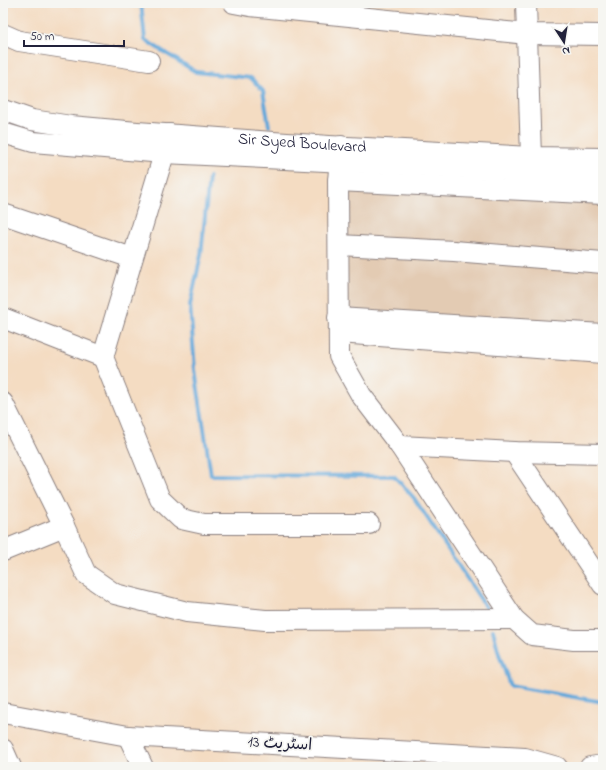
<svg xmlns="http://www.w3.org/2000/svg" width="606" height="770" viewBox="0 0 606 770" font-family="'Indie Flower','Playpen Sans Arabic',sans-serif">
	<rect width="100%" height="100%" fill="#f6f6f2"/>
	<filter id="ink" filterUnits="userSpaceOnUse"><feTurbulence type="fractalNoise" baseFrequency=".025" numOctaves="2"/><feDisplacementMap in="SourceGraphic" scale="8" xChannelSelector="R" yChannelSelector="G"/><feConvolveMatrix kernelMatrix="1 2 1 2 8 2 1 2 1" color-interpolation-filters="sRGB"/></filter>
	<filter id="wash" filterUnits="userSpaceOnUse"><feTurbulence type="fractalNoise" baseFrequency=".012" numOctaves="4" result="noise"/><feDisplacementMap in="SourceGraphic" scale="16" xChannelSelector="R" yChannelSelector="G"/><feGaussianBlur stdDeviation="0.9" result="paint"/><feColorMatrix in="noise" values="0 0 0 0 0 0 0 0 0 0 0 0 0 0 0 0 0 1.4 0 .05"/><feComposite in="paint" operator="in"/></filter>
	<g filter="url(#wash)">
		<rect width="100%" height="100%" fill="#f4dcc2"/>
		<path fill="#e3cbb3" d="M345,175L603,193V353L339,333Z"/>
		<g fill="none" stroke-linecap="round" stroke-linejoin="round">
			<path stroke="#65a8da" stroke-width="4" d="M141,3L145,40L196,72L251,78L263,91L269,126
				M209,177L201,255L190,305L195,370L211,475L394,476L414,498L487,609
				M493,630L499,654L510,686L603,702"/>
		</g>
	</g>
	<g filter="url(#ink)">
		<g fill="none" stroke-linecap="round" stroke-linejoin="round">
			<g stroke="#8b7f7e" stroke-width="22">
				<g id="minor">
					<path d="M234,3L250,6L527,34L603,35"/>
					<path d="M526,3L531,157"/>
					<path d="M3,34L19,41L149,61"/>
					<path id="s1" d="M3,110L32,120L71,126L137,132L329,146L531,157L603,158"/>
					<path d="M3,133L33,142L164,153L603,175"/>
					<path d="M170,134L103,357L160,499L181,519L204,524H369"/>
					<path d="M341,146L338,181L339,356L361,395L400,446L514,619L532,635L574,640H603"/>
					<path d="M338,181L603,194"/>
					<path d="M3,214L132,258"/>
					<path d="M339,245L454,251L603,263"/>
					<path d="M3,318L103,357"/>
					<path d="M338,318L603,334"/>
					<path d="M339,333L603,353"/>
					<path d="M3,403L64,526L86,574L115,594L187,612L265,620L514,619"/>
					<path d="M400,446L514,452L603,454"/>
					<path d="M514,452L603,585"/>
					<path d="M3,551L64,526"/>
					<path d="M3,713L128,736L525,758L557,767"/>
					<path d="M128,736L143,767"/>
					<path d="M3,749L11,767"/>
					<path d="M590,767L603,765"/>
				</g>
			</g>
			<use href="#minor" stroke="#fff" stroke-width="20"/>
		</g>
	</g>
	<g text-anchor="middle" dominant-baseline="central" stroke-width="3.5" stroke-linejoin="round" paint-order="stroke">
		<g font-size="16" fill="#22223b" stroke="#f6f6f2">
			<text stroke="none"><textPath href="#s1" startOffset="302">Sir Syed Boulevard</textPath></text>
			<text transform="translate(280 744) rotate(3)">اسٹریٹ 13</text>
		</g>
	</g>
	<rect width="606" height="770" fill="none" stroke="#f6f6f2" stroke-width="16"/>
	<g transform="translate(564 42) rotate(168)" stroke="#f6f6f2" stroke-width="3" paint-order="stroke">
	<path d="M0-3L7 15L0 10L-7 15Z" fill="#22223b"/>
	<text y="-6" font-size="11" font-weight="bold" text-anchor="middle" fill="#22223b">N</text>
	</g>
	<path d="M24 40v6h100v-6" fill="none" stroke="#22223b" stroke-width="2"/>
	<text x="30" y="40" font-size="12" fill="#22223b" stroke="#f6f6f2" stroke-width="3" paint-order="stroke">50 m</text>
</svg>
